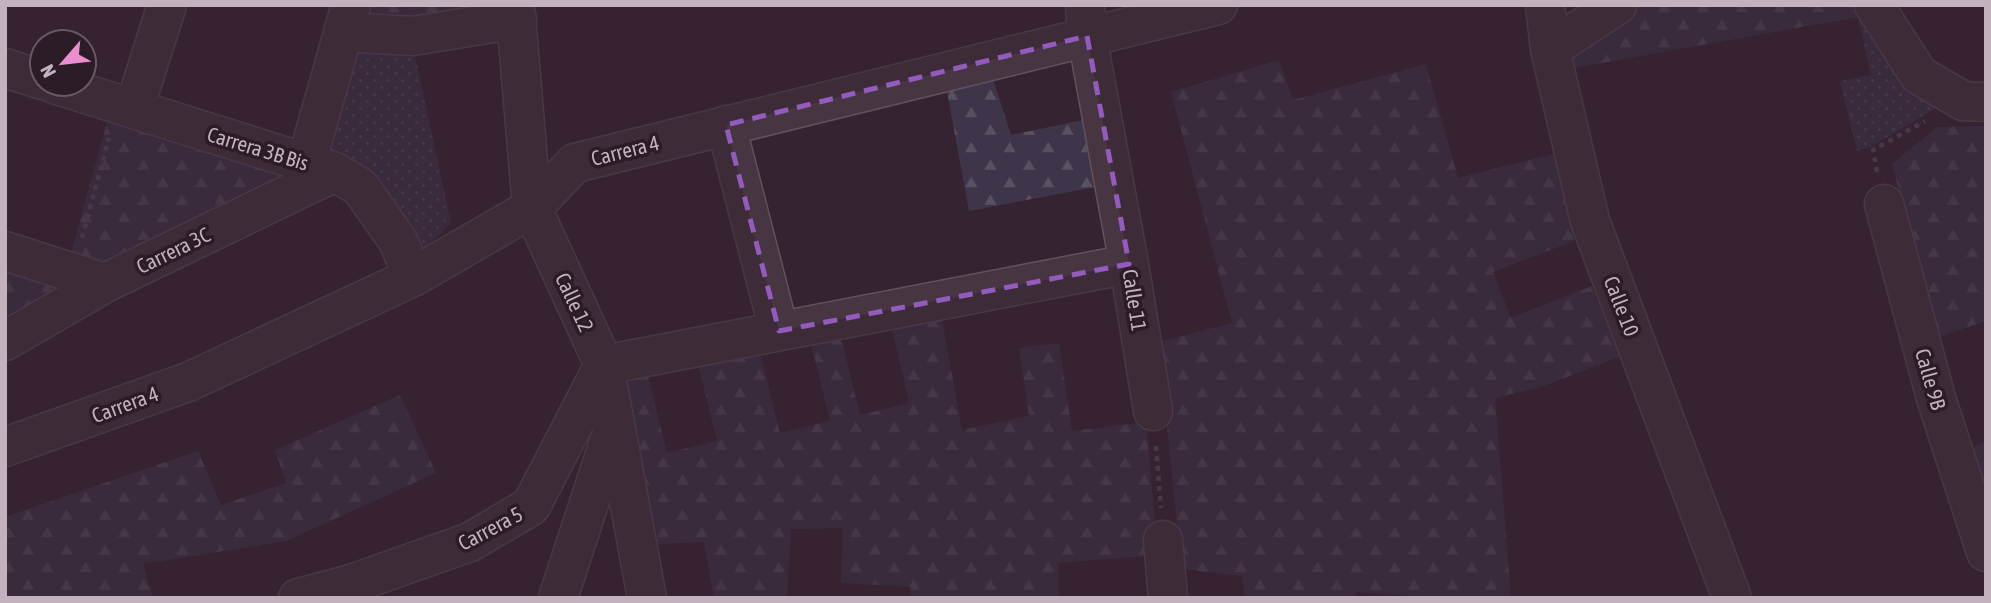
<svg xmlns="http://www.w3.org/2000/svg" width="1991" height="603" viewBox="0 0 1991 603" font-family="'Asap Condensed',sans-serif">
	<defs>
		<pattern id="grass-dots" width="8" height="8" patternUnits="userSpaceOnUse" patternTransform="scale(1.75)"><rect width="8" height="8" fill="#3f354b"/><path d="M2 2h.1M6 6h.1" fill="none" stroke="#595063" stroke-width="1.8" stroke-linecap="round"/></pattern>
		<pattern id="forest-firs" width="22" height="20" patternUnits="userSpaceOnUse" patternTransform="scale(1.75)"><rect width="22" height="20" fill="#3f354b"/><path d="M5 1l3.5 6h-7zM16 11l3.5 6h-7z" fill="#595063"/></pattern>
	</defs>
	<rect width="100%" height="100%" fill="#362331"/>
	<path fill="url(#grass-dots)" d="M1847,5H1862L1945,103L1872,146L1857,151L1840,81L1871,75L1858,17Z
		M350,46L414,51L451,223L421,253L323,159Z"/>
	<path fill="url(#forest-firs)" d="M357,5H504L370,26Z
		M1638,5H1847L1858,17L1574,68L1569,47Z
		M1279,60L1293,100L1426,64L1458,178L1561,152L1574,241L1493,272L1511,318L1592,286L1619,357L1541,387L1495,398L1511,598H1411V596L1356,592V598H1245L1242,576L1182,569L1158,342L1232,323L1171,92Z
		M992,76L1011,135L1088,119L1101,186L969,211L946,86Z
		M110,111L317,175L112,272L70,257Z
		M1986,126V321L1938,337L1892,164L1937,127Z
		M5,260L83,285L5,328Z
		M941,314L962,430L1029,416L1019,348L1059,343L1072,431L1146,422L1158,555L1058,563L1059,598H910L911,587L841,583L843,528L791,529L787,598H714L704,542L658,544L623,377L647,372L667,453L717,441L697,360L759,348L780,433L830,421L810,339L840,333L860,415L909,403L891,323Z
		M400,395L436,473L286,541L143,564L153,598H5V517L198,451L221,505L286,483L275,450Z
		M1986,441V506L1970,449Z"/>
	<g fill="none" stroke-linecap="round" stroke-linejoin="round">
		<g stroke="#61515d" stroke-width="41">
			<path id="minor" d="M515,5L532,208L604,365L647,598
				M1085,5L1087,36L1129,264L1153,411
				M1545,5L1550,49L1590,221L1732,598
				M1874,5L1919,75L1963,101L1986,102
				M343,32L413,36L517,19
				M1550,49L1617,5
				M5,68L42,80
				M54,84L335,172L360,187L398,241L413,277
				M134,109L167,5
				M726,125L779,331
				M306,164L351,5
				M1884,204L1936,398L1986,552
				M5,251L105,283
				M5,341L105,283L335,172
				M5,447L188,382L413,277L532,208L575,163L1218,5
				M1163,540L1168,598
				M298,598L351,584L470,542L531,506L604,365L1129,264
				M558,598L613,430"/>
		</g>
		<path stroke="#5e5061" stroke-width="4.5" stroke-dasharray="5 5" stroke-linecap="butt" d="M1877,172L1873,150L1925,121
			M82,238L109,138
			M1156,446L1161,508"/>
		<use href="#minor" stroke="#473642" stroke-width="38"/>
	</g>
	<path d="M0 0H1991V603H0ZM1087,36L1129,264L779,331L726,125Z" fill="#362331" fill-opacity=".55" fill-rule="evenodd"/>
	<path fill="none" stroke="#945bbf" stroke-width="5" stroke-dasharray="14 9" stroke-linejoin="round" d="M1087,36L1129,264L779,331L726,125Z"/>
	<g text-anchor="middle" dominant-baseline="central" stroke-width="7" stroke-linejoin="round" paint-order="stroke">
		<g font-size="21" fill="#c3b1be" stroke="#2b1c27">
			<text transform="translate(258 148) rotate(17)">Carrera 3B Bis</text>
			<text transform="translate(625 150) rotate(-14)">Carrera 4</text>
			<text transform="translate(173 250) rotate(-26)">Carrera 3C</text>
			<text transform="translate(1135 300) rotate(81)">Calle 11</text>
			<text transform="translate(575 302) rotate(65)">Calle 12</text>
			<text transform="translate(1622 306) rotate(69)">Calle 10</text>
			<text transform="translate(1931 379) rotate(74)">Calle 9B</text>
			<text transform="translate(125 404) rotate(-20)">Carrera 4</text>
			<text transform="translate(490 528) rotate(-28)">Carrera 5</text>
		</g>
	</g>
	<rect width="1991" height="603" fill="none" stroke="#c3b1be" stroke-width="14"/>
	<g transform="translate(63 63) rotate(242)"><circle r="33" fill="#2b1c27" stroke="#685863" stroke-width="2"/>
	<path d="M0-5L12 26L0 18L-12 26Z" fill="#eb8ed0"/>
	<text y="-10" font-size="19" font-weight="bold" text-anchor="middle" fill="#c3b1be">N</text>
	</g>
</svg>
